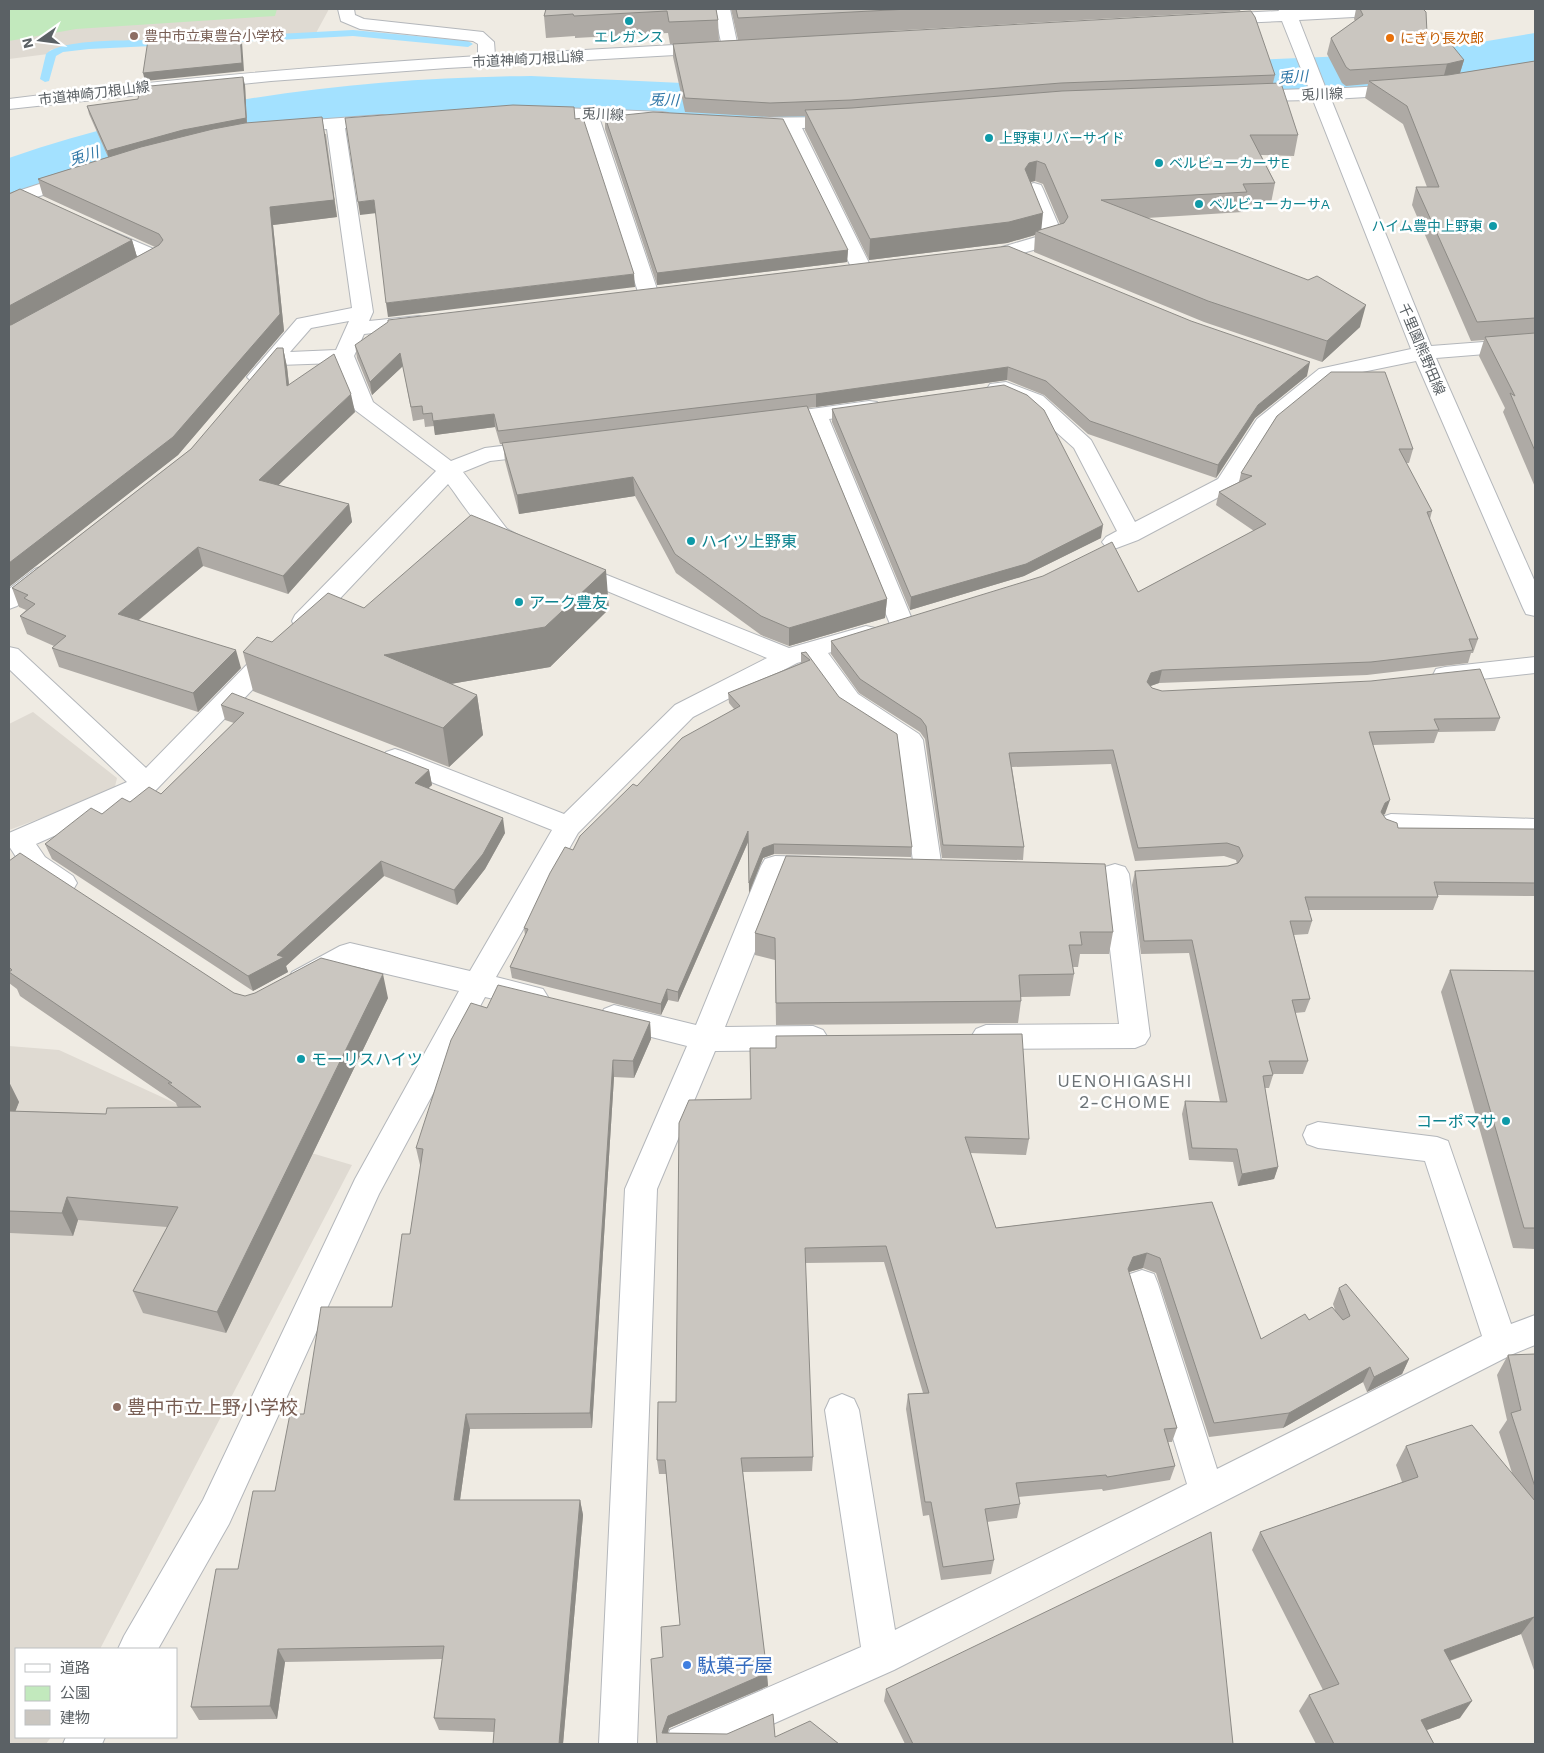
<svg xmlns="http://www.w3.org/2000/svg" width="1544" height="1753" viewBox="0 0 1544 1753" font-family="'Work Sans','Noto Sans JP',sans-serif">
	<rect width="100%" height="100%" fill="#efebe3"/>
	<path fill="#dfdad2" d="M9,9H329L316,33L90,45L58,48L50,50L48,54L9,59Z
		M33,712L117,778L114,791L9,830V724Z
		M9,1046L59,1050L234,1130L352,1165L100,1649H16V1737H51L46,1744H9Z"/>
	<path fill="#c2e9bd" d="M9,9H277L275,16L76,29L9,41Z"/>
	<g fill="none" stroke-linecap="round" stroke-linejoin="round">
		<path fill="#a3e1ff" fill-rule="evenodd" d="M353,30L468,41L473,44L468,47L353,36L219,43L214,40L219,37Z
			M169,40L174,43L173,45L89,49L63,52L56,56L49,81L45,82L40,79L46,54C63,37 144,41 169,40Z"/>
		<path fill="#a3e1ff" fill-rule="evenodd" d="M1535,33V69L1416,91L1137,103L1115,97L1106,84L1115,71L1137,65L1416,53Z
			M531,76L747,86L819,87L841,93L851,106L841,119L819,125H783L512,114L317,127L252,135L169,152L9,200V158C178,100 353,78 531,76Z"/>
		<g stroke="#b4b7bb" stroke-width="2">
			<path id="minor" d="M338,9H354L355,15L364,19L483,32L494,42L495,55L710,43L716,44L718,48L716,52L710,53L447,68L271,81L9,109V99C165,79 321,66 478,56V44L473,41L360,29L341,21Z
				M714,9H730L738,47L736,51H724L722,47Z
				M1278,9H1416L1414,12L1408,14L1299,20L1326,89L1403,85L1409,86L1412,90L1409,94L1403,95L1331,99L1431,346L1535,338V350L1436,358L1535,582V616L1526,614L1523,608L1416,361L1333,378L1273,428L1234,489L1138,540L1114,549L1106,547L1102,542L1106,537L1117,531L1074,448L1027,406L1003,395L990,394L987,389L990,384L1006,382L1043,396L1091,440L1135,522L1218,479L1257,419L1319,369L1411,349L1313,100L1249,101L1243,100L1240,96L1243,92L1249,91L1309,89L1282,21L1217,24L1211,23L1209,19L1211,15L1217,14L1279,11Z
				M537,107L662,112L668,113L671,117L668,121L662,122L600,120L659,295L656,299L649,301L642,299L639,295L582,119L531,116L528,112L531,108Z
				M382,115L388,116L391,120L388,124L345,128L373,312L369,321L419,316L426,318L429,322L426,326L419,328L364,334L354,356L373,402L451,461L485,448L541,441L549,443L552,448L549,453L541,455L490,461L463,472L507,529L527,540L531,545L527,550C495,559 465,506 448,484L313,627L304,629L295,627L292,621L295,615L436,471L355,410L336,363L279,365C270,376 266,385 251,381L247,377L297,319L352,308L327,129L286,132L280,131L277,127L280,123L286,122ZM349,321L336,350L290,352L311,328Z
				M842,117L848,118L851,122L848,126L802,128L872,269L869,273L862,275L855,273L852,269L784,128L741,127L738,123L741,119L747,118Z
				M76,172L83,174L85,178L83,182L9,206V194Z
				M1034,183L1041,185L1043,189L1064,238L1061,242L1016,255L1009,257L1002,255L999,251L1002,247L1043,235L1025,189L1027,185Z
				M100,226L163,253L166,257C159,267 138,276 126,273L123,269L126,265L140,257L93,236L90,232L93,228Z
				M869,401L877,402L880,407L877,412L829,419L914,624L911,630L902,632L893,630L890,624L808,422L775,426L767,425L764,420L767,415L775,414Z
				M572,561L789,648L866,626L875,628L878,634L875,640L828,653L858,694L919,734L923,740L942,869L938,876L928,879L918,876L914,869L898,744L840,706L807,660L797,663L693,717L578,833L496,977L543,989L548,997L543,1005L533,1008L485,997L379,1194L229,1524L158,1649H118L124,1636L203,1500L355,1179L459,991L353,966L312,988L302,991L292,988L288,980L292,972L340,946L350,943L470,971L552,830L386,764L382,758L386,752L395,749L404,752L564,814L675,705L767,658L564,573L560,568L564,563Z
				M43,566L51,569L55,574L51,579L17,606L9,609V589L35,569Z
				M276,642L285,644L288,650L285,656L155,791L36,844L45,857L73,876L77,883L73,890L63,893L53,890L25,871L9,846V833L127,782L9,669V647L18,649L146,768L267,644Z
				M1535,657V673L1445,683L1436,681L1433,675L1436,669L1445,667Z
				M1391,814L1535,819V839L1391,834L1382,831L1378,824L1382,817Z
				M775,856L818,857L828,860L832,867L828,874L818,877L785,876L725,1027L813,1026L823,1030L828,1038L823,1046L813,1050L715,1051L657,1189L637,1744H599L625,1189L687,1046L604,1025L599,1017L604,1009L614,1005L696,1025L761,866L765,859Z
				M1115,864L1125,867L1129,874L1150,1036L1145,1044L1135,1048L986,1049L976,1045L971,1037L976,1029L986,1025L1119,1024L1101,874L1105,867Z
				M1318,1122L1437,1137L1448,1141L1511,1324L1535,1315V1345L1513,1354L894,1670L728,1744H665L670,1730L861,1647L825,1410L830,1399L842,1394L854,1399L859,1410L895,1630L1187,1484L1126,1284L1130,1274L1142,1270L1154,1274L1158,1284L1217,1469L1482,1336L1425,1161L1318,1148L1307,1144L1303,1135L1307,1126Z
				M66,1737H105L102,1744H63Z"/>
		</g>
		<use href="#minor" fill="#fff" fill-rule="evenodd"/>
	</g>
	<path fill="#aeaaa5" fill-rule="evenodd" d="M546,9H716L718,20L719,41L738,40L731,9H1241L1240,11L889,31L1275,75L1273,83L1298,135L1294,156L1261,155L1275,183L1271,203L1244,205L1243,212L1147,218L1360,327L1322,362L1204,322L1034,252L1035,235L1007,243L869,260L805,130V116L770,117L685,112L673,57V44H670L668,33L575,38V36L546,38L544,16ZM1035,181L1043,184L1060,224L1041,230L1031,182Z
		M1356,9H1423L1427,33L1464,60L1460,73L1535,61V487L1503,412L1505,408L1479,356L1484,340L1471,341L1412,205L1416,187H1427L1403,124L1365,98L1368,84L1346,86L1342,83L1327,54L1331,38L1355,21L1354,19Z
		M245,85L247,123L326,134L337,217L273,225L284,331L178,455L9,587V194L132,240L137,257L155,247L43,196L38,179L108,157L89,114L87,106Z
		M605,117L848,250L847,262L657,285L605,129Z
		M355,345L1307,376L1255,418L1216,478L1088,434L1044,395L1007,380L808,408L887,599L885,618L789,646L761,635L676,573L635,496L519,514L505,461L503,444H500L495,427L435,435L434,426L425,427L424,419L413,421L403,366L372,395L357,358Z
		M283,348L287,367L289,384L355,412L278,485L349,504L352,522L288,594L203,566L139,620L241,668L198,712L59,667L52,648L54,646L27,634L20,616L26,610L19,607L12,588L191,449Z
		M832,409L1101,538L1024,576L910,610L832,422Z
		M1277,416L1413,449L1409,463H1406L1432,511L1430,519L1478,639L1473,653H1471L1468,663L1367,675L1159,683L1150,686L1152,688L1162,691L1500,718L1495,731L1438,732L1434,743L1373,745L1385,814L1383,815L1386,819L1398,828L1535,829V896L1438,895V897L1433,910H1309L1312,921L1308,934L1294,935L1310,999L1305,1012L1295,1013L1308,1061L1303,1074H1272L1273,1075L1269,1088H1265L1278,1167L1274,1179L1238,1186L1233,1162L1189,1160L1182,1114L1185,1101L1220,1102L1189,953L1141,954L1132,885L1135,871L1228,866L1237,864L1236,860L1224,856L1135,861L1111,764L1012,767L1024,847L1023,860L942,858L925,739L920,732L859,693L831,654V641L1138,592L1254,531L1216,505L1219,492L1239,482L1241,473Z
		M364,608L609,609L550,667L450,684L477,695L483,735L449,767L253,691L243,652L272,642Z
		M806,652L912,847L911,857L774,854L763,858L749,893L748,842L678,1002L668,1000L661,1015L512,978L510,967L525,935L524,928L573,850L637,786L734,709L729,703L728,693L801,663V653Z
		M221,705L429,770L432,785L428,788L505,833L485,869L457,905L384,876L286,966L288,972L253,991L52,859L45,844L130,802L161,794L234,723L225,720Z
		M9,861L234,993L245,996L388,998L226,1333L143,1313L133,1291L167,1227L78,1220L73,1236L10,1233L9,1230V1082L19,1102L15,1111L106,1114L178,1107L177,1106L176,1103L20,996L17,989L9,983Z
		M1113,932L1109,954H1080L1078,967H1073L1074,974L1070,996L1021,997V1001L1018,1023L776,1025L775,960L755,955V933Z
		M1450,970L1535,971V1249L1513,1248L1441,992Z
		M487,1008L650,1022L651,1039L634,1078L614,1077L592,1428L470,1429L460,1500H580L583,1515L563,1744H493L494,1732L439,1730L434,1718L442,1659L285,1662L277,1719L199,1720L191,1707L238,1569L275,1491L304,1414L392,1307L410,1234L421,1165H420L416,1148Z
		M751,1099L1029,1139L1026,1155L970,1153L996,1228L1212,1202L1261,1339L1309,1320L1335,1310L1333,1304L1339,1288L1409,1359L1402,1374L1367,1392L1363,1382L1283,1428L1209,1437L1156,1273L1143,1268L1129,1272L1177,1428L1172,1442H1168L1175,1466L1170,1480L1103,1491L1102,1489L1018,1497L1020,1504L1017,1518L987,1522L994,1560L991,1574L941,1580L929,1515L923,1516L906,1409L908,1394L923,1393L884,1262L805,1263L813,1457L812,1471L743,1472L768,1686L669,1728L668,1733L775,1737L839,1744H657L663,1657L680,1625L666,1474H659L657,1460L676,1402Z
		M1535,1354V1673L1521,1634L1450,1661L1460,1718L1427,1730L1434,1744H1316L1299,1711L1309,1695L1323,1690L1252,1550L1260,1532L1402,1482L1396,1465L1406,1446L1512,1473L1499,1432L1507,1420L1497,1375L1508,1355Z
		M886,1689L1233,1744H905L884,1701Z"/>
	<path fill="#8d8b86" d="M240,34L242,42L244,71L145,81L143,73Z
		M1464,60L1459,76L1443,79L1447,64Z
		M243,77L245,85L247,126L109,160L107,151Z
		M322,117L337,217L273,225L284,331L178,455L9,587V563L270,207Z
		M1037,161L1035,181L1026,183L1025,169L1029,163Z
		M374,200L377,213L360,215L358,202Z
		M1043,213L1041,233L1036,231L1035,235L1007,243L869,260L870,239Z
		M132,240L137,257L9,327V306Z
		M848,250L847,262L657,285V273Z
		M634,274L635,287L388,317L386,303Z
		M1366,305L1360,327L1322,362L1327,341Z
		M283,348L287,367L291,404L287,386Z
		M400,353L403,366L372,395L370,382Z
		M1310,362L1307,376L1255,418L1216,478L1218,465L1258,405Z
		M1008,367L1007,380L816,407V394Z
		M351,394L355,412L264,499L259,480Z
		M494,414L495,427L435,435L433,421Z
		M633,477L635,496L519,514L517,495Z
		M349,504L352,522L288,594L283,576Z
		M1103,525L1101,538L1024,576L910,610L911,597Z
		M198,547L203,566L124,632L118,614Z
		M606,570L609,609L550,667L392,694L384,655Z
		M887,599L885,618L789,646V628Z
		M236,650L241,668L198,712L193,693Z
		M1162,670L1159,683L1148,687L1147,682L1151,673Z
		M477,695L483,735L449,767L443,728Z
		M429,770L432,785L418,798L415,783Z
		M1390,800L1385,814L1380,816L1381,812L1385,803Z
		M503,818L505,833L485,869L457,905L454,890Z
		M748,831V842L678,1002V992Z
		M774,844V854L763,858L749,893V883L763,848Z
		M381,861L384,876L286,966L288,972L253,991L248,976L277,955Z
		M383,974L388,998L226,1333L217,1312Z
		M667,989L668,1000L661,1015V1004Z
		M650,1022L651,1039L634,1078L633,1061Z
		M613,1060L614,1077L592,1428L590,1413Z
		M9,1082L19,1102L9,1128Z
		M1278,1167L1274,1179L1238,1186L1242,1174Z
		M67,1197L78,1220L73,1236L62,1213Z
		M1147,1253L1143,1268L1129,1272L1128,1269L1133,1257Z
		M1409,1359L1402,1374L1367,1392L1374,1377Z
		M1370,1367L1363,1382L1283,1428L1289,1413Z
		M466,1414L470,1429L458,1514L454,1500Z
		M580,1500L583,1515L563,1744H559Z
		M1534,1617L1521,1634L1432,1667L1444,1650Z
		M278,1649L285,1662L277,1719L270,1706Z
		M767,1673L768,1686L669,1728L664,1744L662,1733L668,1716Z
		M1472,1701L1460,1718L1410,1736L1421,1720Z"/>
	<path fill="#cac6c0" stroke="#8d8b86" d="M546,9H716L718,20L669,22L667,11L574,16L573,14L544,16Z
		M736,9H909L738,18Z
		M1360,9H1423L1426,12L1427,33H1442L1464,60L1447,64L1350,70L1346,67L1331,38L1363,15Z
		M1251,11L1255,17L1275,75L1061,83L851,100L770,103L685,98L673,44Z
		M240,34L242,63L143,73L148,40Z
		M1535,61V318L1477,322L1416,187H1439L1407,106L1369,81L1448,75Z
		M243,77L246,118L183,130L107,151L87,106L138,99L140,87Z
		M1281,83L1298,135H1250L1275,183L1243,184L1247,192L1101,200L1308,280L1317,276L1366,305L1327,341L1208,301L1036,231L1064,223L1068,217L1045,164L1037,161L1029,163L1025,169L1043,213L1009,222L870,239L805,110L852,108L1062,91Z
		M513,105L574,107L575,119L583,118L634,274L386,303L374,200L358,202L345,118Z
		M653,112L783,119L848,250L657,273L605,117Z
		M322,117L334,200L270,207L280,314L173,437L9,563V325H11L159,245L163,240L159,234L38,179L141,147L213,129L245,123Z
		M20,189L132,240L9,306V194Z
		M1008,246L1191,321L1310,362L1258,405L1218,465L1090,421L1046,381L1008,367L816,394L498,431L494,414L433,421L432,413L423,414L422,406L411,407L400,353L370,382L355,345L388,322V320Z
		M1535,333V451L1510,393L1515,396L1485,337Z
		M277,348H283L287,386L334,354L351,394L259,480L349,504L283,576L198,547L118,614L236,650L193,693L52,648L66,636L20,616L35,604L24,598L28,595L12,588L191,449Z
		M1331,372H1385L1413,449H1399L1432,511L1427,512L1478,639H1469L1473,650L1371,662L1162,670L1151,673L1147,682L1152,688L1162,691L1371,681L1480,669L1500,718L1434,719L1439,730L1369,732L1390,800L1385,803L1381,812L1386,819L1397,823L1398,828L1535,829V883L1434,882L1438,897H1305L1312,921H1290L1310,999L1292,1000L1308,1061H1269L1273,1075L1263,1076L1278,1167L1242,1174L1237,1149L1192,1148L1185,1101L1227,1102L1192,940L1144,941L1135,871L1228,866L1238,863L1243,856L1239,847L1227,843L1138,848L1113,750L1009,753L1024,847L943,845L926,726L921,719L860,679L831,641L1043,576L1112,542L1138,592L1266,524L1219,492L1252,476L1241,473L1277,416Z
		M1004,385L1027,395L1044,410L1103,525L1026,564L911,597L832,409Z
		M807,406L887,599L789,628L761,616L675,554L633,477L517,495L502,443Z
		M471,515L606,570L545,627L384,655L477,695L443,728L243,652L257,637L272,642L328,593L364,608Z
		M806,652L839,697L897,734L912,847L774,844L763,848L749,883L748,831L678,992L667,989L661,1004L510,967L528,929L524,928L550,873L565,847L573,850L580,836L633,784L637,786L682,738L740,706L728,693L810,660L801,653Z
		M232,693L429,770L415,783L503,818L483,854L454,890L381,861L277,955L284,957L248,976L45,844L91,808L102,814L122,798L130,802L149,787L161,794L244,713L221,705Z
		M20,853L234,993L245,996L255,993L321,958L383,974L217,1312L133,1291L178,1207L67,1197L62,1213L9,1211V1111L106,1114L107,1108L201,1107L168,1083H172L9,972L12,970L9,967V861Z
		M786,856L1105,864L1113,932H1080L1082,945H1069L1074,974L1019,975L1021,1001L776,1003L775,938L755,933Z
		M1450,970L1535,971V1228H1524Z
		M498,985L650,1022L633,1061L613,1060L590,1413L466,1414L454,1500H580L559,1744H493L495,1719L434,1718L444,1646L278,1649L270,1706L191,1707L216,1569H238L253,1491H275L290,1414H304L321,1307H392L402,1234H410L423,1149L416,1148L451,1040L471,1003L487,1008Z
		M1022,1034L1029,1139L965,1137L996,1228L1212,1202L1261,1339L1305,1314L1309,1320L1332,1307L1343,1320L1350,1316L1339,1288L1346,1284L1409,1359L1374,1377L1370,1367L1289,1413L1214,1423L1160,1258L1147,1253L1133,1257L1128,1269L1177,1428L1164,1429L1175,1466L1107,1477L1106,1475L1016,1483L1020,1504L985,1509L994,1560L943,1567L931,1502H925L908,1394L929,1393L886,1246L805,1248L813,1457L741,1458L767,1673L668,1716L662,1733L727,1734L773,1714L775,1737L810,1721L839,1744H657L651,1659L663,1657L661,1627L680,1625L665,1460H657L658,1402H676L679,1123L689,1100L751,1099L750,1048H776V1036Z
		M1535,1354V1487L1511,1413L1521,1410L1508,1355Z
		M1472,1425L1535,1501V1620L1534,1617L1444,1650L1472,1701L1421,1720L1434,1744H1334L1309,1695L1339,1684L1260,1532L1418,1477L1406,1446Z
		M1211,1532L1233,1744H913L886,1689Z"/>
	<g fill="#0f9aa8" stroke="#fff" stroke-width="2">
		<circle cx="629" cy="21" r="5"/>
		<circle cx="989" cy="138" r="5"/>
		<circle cx="1159" cy="163" r="5"/>
		<circle cx="1199" cy="204" r="5"/>
		<circle cx="1493" cy="226" r="5"/>
		<circle cx="691" cy="541" r="5"/>
		<circle cx="519" cy="602" r="5"/>
		<circle cx="301" cy="1059" r="5"/>
		<circle cx="1506" cy="1121" r="5"/>
	</g>
	<g fill="#8d6e63" stroke="#fff" stroke-width="2">
		<circle cx="134" cy="36" r="5"/>
		<circle cx="117" cy="1407" r="5"/>
	</g>
	<circle fill="#e8710a" stroke="#fff" stroke-width="2" cx="1390" cy="38" r="5"/>
	<circle fill="#3f7fe0" stroke="#fff" stroke-width="2" cx="687" cy="1665" r="5"/>
	<g text-anchor="middle" dominant-baseline="central" stroke-width="5" stroke-linejoin="round" paint-order="stroke">
		<g font-size="14" fill="#785e54" stroke="#fff" text-anchor="start">
			<text x="144" y="36">豊中市立東豊台小学校</text>
		</g>
		<g font-size="14" fill="#0d838f" stroke="#fff" text-anchor="start">
			<text x="629" y="37" text-anchor="middle">エレガンス</text>
			<text x="999" y="138">上野東リバーサイド</text>
			<text x="1169" y="163">ベルビューカーサE</text>
			<text x="1209" y="204">ベルビューカーサA</text>
			<text x="1483" y="226" text-anchor="end">ハイム豊中上野東</text>
		</g>
		<g font-size="14" fill="#c56008" stroke="#fff" text-anchor="start">
			<text x="1400" y="38">にぎり長次郎</text>
		</g>
		<g font-size="14" fill="#5b6165" stroke="#fff">
			<text transform="translate(528 59) rotate(-3)">市道神崎刀根山線</text>
			<text transform="translate(94 93) rotate(-7)">市道神崎刀根山線</text>
			<text transform="translate(1322 94) rotate(-2)">兎川線</text>
			<text transform="translate(603 114) rotate(3)">兎川線</text>
			<text transform="translate(1422 349) rotate(67)">千里園熊野田線</text>
		</g>
		<g font-size="15" font-style="italic" fill="#3278a8" stroke="#fff">
			<text transform="translate(1293 77) rotate(-3)">兎川</text>
			<text transform="translate(664 100) rotate(2)">兎川</text>
			<text transform="translate(84 156) rotate(-17)">兎川</text>
		</g>
		<g font-size="16" fill="#0d838f" stroke="#fff" text-anchor="start">
			<text x="701" y="541">ハイツ上野東</text>
			<text x="529" y="602">アーク豊友</text>
			<text x="311" y="1059">モーリスハイツ</text>
			<text x="1496" y="1121" text-anchor="end">コーポマサ</text>
		</g>
		<g font-size="18" letter-spacing="1" fill="#6c7377" stroke="#fff">
			<text x="1125" y="1080">UENOHIGASHI<tspan x="1125" dy="21">2-CHOME</tspan></text>
		</g>
		<g font-size="19" fill="#785e54" stroke="#fff" text-anchor="start">
			<text x="127" y="1407">豊中市立上野小学校</text>
		</g>
		<g font-size="19" fill="#366cbe" stroke="#fff" text-anchor="start">
			<text x="697" y="1665">駄菓子屋</text>
		</g>
	</g>
	<rect width="1544" height="1753" fill="none" stroke="#5b6165" stroke-width="20"/>
	<rect x="15" y="1648" width="162" height="90" fill="#ffffff" stroke="#bdc0c1"/>
	<rect x="25" y="1664" width="25" height="8" fill="#ffffff" stroke="#bdc0c1"/>
	<text x="60" y="1673" font-size="15" fill="#5b6165">道路</text>
	<rect x="25" y="1686" width="25" height="15" fill="#c2e9bd" stroke="#bdc0c1"/>
	<text x="60" y="1698" font-size="15" fill="#5b6165">公園</text>
	<rect x="25" y="1710" width="25" height="15" fill="#cac6c0" stroke="#bdc0c1"/>
	<text x="60" y="1723" font-size="15" fill="#5b6165">建物</text>
	<g transform="translate(40 40) rotate(256)" stroke="#ffffff" stroke-width="4" paint-order="stroke">
	<path d="M0-4L9 19L0 12L-9 19Z" fill="#5b6165"/>
	<text y="-8" font-size="14" font-weight="bold" text-anchor="middle" fill="#5b6165">N</text>
	</g>
</svg>
